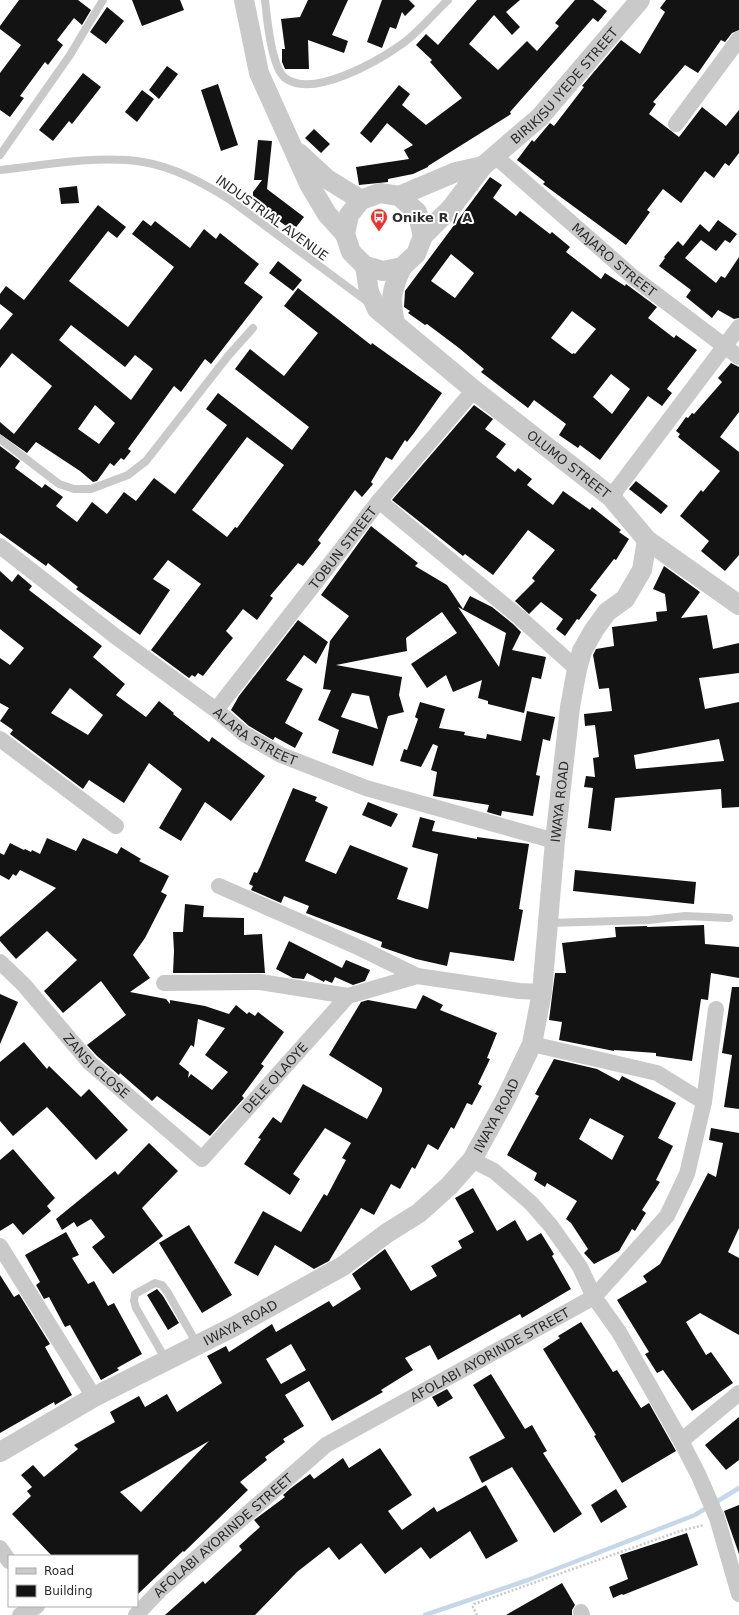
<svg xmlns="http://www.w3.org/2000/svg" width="739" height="1615" viewBox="0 0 739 1615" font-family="'DejaVu Sans',sans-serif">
	<rect width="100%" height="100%" fill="#fff"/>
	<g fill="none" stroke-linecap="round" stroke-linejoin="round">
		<path stroke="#c5d7e9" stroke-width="4.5" d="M425,1615L528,1580L695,1515L739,1488"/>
	</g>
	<path fill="#131313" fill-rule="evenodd" d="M19,0H78L91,10L82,25L74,18L57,40L63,45L48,65L45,62L20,96L24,98L10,117L0,110V73L21,45L0,29V26Z
		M132,0H180L184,10L142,26Z
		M308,0H348L332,35L348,41L344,53L308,40L309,69H285L282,62V49H285L281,19L300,17Z
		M382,0H409L415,6L405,16L402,12L396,29L390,27L382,48L367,42Z
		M477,0H520L506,12L520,27L512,35L494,15L469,44L498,70L527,41L537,51L559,26L555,23L575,0H593L607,11L598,22L593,18L510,112L511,114L428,166V167L413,174L388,179V182L359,185L356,167L409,159L404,150L413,145L387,123L371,143L360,133L399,85L410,94L402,105L426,125L462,98L430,62L432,60L416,45L426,34L438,45Z
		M666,0H739V30L732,33L725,42L721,40L698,73L685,65L653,102L656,104L649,114L679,137L702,107L726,126L739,110V153L729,166L725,163L714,178L705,171L681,203L663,189L647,210L650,212L645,219L626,245L543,184L545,182L517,160L532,140L534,142L550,123L554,126L584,87L582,86L621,40L640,54L665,12L660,8Z
		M107,7L124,21L106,44L90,32Z
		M167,66L178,74L159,99L149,90Z
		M83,73L101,87L72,124L69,121L53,141L39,130Z
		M218,84L238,145L221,151L201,90Z
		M142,90L154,99L137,122L125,112Z
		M314,129L330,144L321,153L305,138Z
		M258,140L272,141L267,189L304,217L293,231L275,218L276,216L253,199V192L262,180H254Z
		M490,177L502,185L493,198L516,216L520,211L550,234L552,232L570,247L566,252L601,279L605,273L625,286L626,284L657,307L648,318L674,338L676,335L697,350L667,389L672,393L662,406L648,396L600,460L580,445L578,448L559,435L566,424L534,400L528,408L481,372L484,369L459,348L427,324L425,325L408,313L410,311L404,307L405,291ZM451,254L474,273L455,298L431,281ZM572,311L596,329L575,354L574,353L572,354L551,338ZM611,374L630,389L612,414L593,397Z
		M77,186L79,203L61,204L59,188Z
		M98,205L126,227L117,238L108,231L69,281L128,327L174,267L132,234L143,220L151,226L155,221L190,248L204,229L216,239L220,233L259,264L244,283L263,297L211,364L205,359L181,392L174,386L128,449L131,451L124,460L121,458L114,466L110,463L97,481L93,482L80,471L36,442L27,453L0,434V422L14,434L52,386L12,353L0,368V330L13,314L0,304V294L6,286L24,300ZM71,325L125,367L135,355L153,369L131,400L59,340ZM95,405L115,423L99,444L78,429Z
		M718,220L737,234L730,243L725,240L716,251L701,240L685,258L716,283L721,276L725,278L739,257V318L734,319L718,310L712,318L686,297L691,290L659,266L665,258L664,257L678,241L683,246L700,224L709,232Z
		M278,261L302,280L293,291L269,273Z
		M298,288L371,345L372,343L442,393L414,433L407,442L405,440L392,460L386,457L371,482L373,484L362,497L355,490L318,540L321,543L303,566L298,563L270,596L273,598L257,620L243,609L226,631L233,638L224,649L203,676L198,673L195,677L192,675L189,678L151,650L201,584L168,560L153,579L170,590L140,635L76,589L78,587L48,563L46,566L0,533V446L20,461L15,468L42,488L45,484L63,497L56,506L77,522L92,502L107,514L124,492L136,501L154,478L175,494L227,425L206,409L218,393L292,450L309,427L235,369L250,349L284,376L318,333L284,306ZM247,437L284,465L237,528L235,527L227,537L192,510Z
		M731,363L739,367V412L720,437L739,452V555L725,571L701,551L709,541L680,516L701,490L703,492L720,471L678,437L680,434L676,431L686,417L688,418L692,413L694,414L722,382L718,378Z
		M474,405L493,419L485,429L506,444L496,457L515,472L518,468L532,479L527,485L553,505L563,491L590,510L592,507L621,530L619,532L629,539L616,560L614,559L590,590L597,595L579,620L577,619L565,636L556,629L563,619L541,602L529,614L515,601L535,581L532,578L555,550L528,530L493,575L465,554L463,556L392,500Z
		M636,481L668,506L661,514L629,489Z
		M371,526L418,563L415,566L447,585L463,609L470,596L492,607L513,624L521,632L512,650L546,657L541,679L532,677L524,713L488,704V701L478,698L482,680L453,692L446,675L427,688L411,664L457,633L442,612L406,638L407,651L336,665L402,677L399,695L404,712L388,716L373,766L332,753L339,730L318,720L331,690L323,689L330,641L349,616L321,595ZM458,607L506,633L499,667ZM352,693L369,696L378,729L341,717Z
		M664,566L700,592L681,618L707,615L713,649L739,643V673L699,678L705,709L739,702V807L722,808L721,789L615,798L611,831L588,828L593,788L584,787L586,776L595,777L593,758L599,757L595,725L585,726L584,714L612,711L609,688L599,689L593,655L596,649L614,646L612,627L657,621L656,612L667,611L665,594L653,589ZM719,739L724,761L636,769L634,755Z
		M0,571L12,582L18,574L32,586L29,590L102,646L93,657L125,684L116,695L146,717L159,701L174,713L173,714L209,742L212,737L265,776L231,821L205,802L181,841L159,828L182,789L149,763L124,803L89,780L83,789L10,734L13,730L0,721L9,708L0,703V658L10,665L24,648L0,629ZM70,688L103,715L88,735L51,713Z
		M298,620L328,642L316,664L304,655L286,680L303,689L285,723L303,733L295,748L275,737L273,740L249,726L231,710L239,696Z
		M420,702L445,709L439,728L465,732L464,735L486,739L487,734L521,741L527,711L555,717L550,741L543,739L536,775L540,776L533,816L502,811L501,816L487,812L489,805L433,796L437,772L431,770L438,746L433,744L421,767L400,761L404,749L407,750L418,719L415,717Z
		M293,788L317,797L315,801L328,807L305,861L336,874L350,845L408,868L397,899L428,909L438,854L412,847L420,817L435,821L432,831L477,839V837L529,844L519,909L523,910L514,961L450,952L447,966L416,959L381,947L382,942L306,913L309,906L284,896L281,903L251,890L253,886L249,884L254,872L257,873L260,867Z
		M368,802L398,814L391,827L362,815Z
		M47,838L76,851L83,838L117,854L121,847L141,859L139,861L169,876L161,892L167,895L145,938L133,955L150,978L130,992L166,999L170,1004V1000L205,1006L229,1014L236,1005L247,1014L249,1012L255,1016L258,1012L284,1032L261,1064L264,1066L242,1096L244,1098L210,1136L157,1096L152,1101L120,1073L119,1075L97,1056L87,1045L126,1015L101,981L63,1013L44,991L77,960L47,931L16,959L0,941V937L56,888L20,870L16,876L13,874L9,880L0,875V853L4,855L10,843L24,850L25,849L31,852L32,850L40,854ZM198,1019L225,1028L205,1055L228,1072L212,1090L191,1074L188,1078L189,1072L179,1064L191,1045L194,1047Z
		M575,870L696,882L694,904L573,891Z
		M185,904L204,906L203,917L244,918V935L262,934L265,973H173L174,951L173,932H183Z
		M704,925L705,944L739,947V978L711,973L708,1000L701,999L692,1061L656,1056V1053L614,1050V1051L559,1040L562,1022L549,1020L555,973H566L562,943L616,937L615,927L647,926V927Z
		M289,941L342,968L346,960L370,970L365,981L353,985L335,977L332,983L325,980L324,982L307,973L304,979L293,978L276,969Z
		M732,987H739V1109L724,1107L732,1055L722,1053Z
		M0,994L18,1002L0,1044Z
		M423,995L443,1005L440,1010L497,1033L487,1058L490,1059L478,1084L482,1086L472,1105L467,1103L454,1129L451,1127L438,1150L428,1144L415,1169L412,1167L400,1189L391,1184L374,1215L361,1208L329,1261L314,1269L275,1245L258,1276L234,1263L263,1211L301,1232L324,1194L327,1196L346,1160L342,1158L351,1143L325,1128L293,1174L300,1179L290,1195L244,1164L261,1139L258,1138L273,1117L281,1123L303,1084L367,1119L382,1091V1088L329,1055L361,1002L368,1000L416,1009Z
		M24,1042L47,1069L49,1066L81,1097L89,1089L128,1130L96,1160L47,1107L13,1136L0,1121V1062Z
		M554,1059L597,1069L619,1081L622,1076L676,1103L658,1138L673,1146L656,1180L660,1182L642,1210L646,1213L635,1231L632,1229L619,1251L594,1264L584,1253L588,1249L571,1223L566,1219L577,1201L547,1183L545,1187L534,1180L537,1173L507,1155L539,1096L535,1094ZM590,1118L624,1136L612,1160L579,1139Z
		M711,1128L739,1133V1228L728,1252L739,1258V1335L700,1313L686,1322L706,1355L711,1352L733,1383L692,1411L663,1370L657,1373L645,1354L649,1352L617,1300L647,1282L643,1276L660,1264L708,1173L716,1177L723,1143L709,1140Z
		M149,1143L178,1171L142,1208L163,1236L113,1274L92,1247L105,1237L91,1219L77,1227L74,1222L62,1230L56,1219L115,1171L118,1175Z
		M13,1149L55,1198L47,1206L51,1211L23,1235L13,1223L0,1231V1160Z
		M473,1188L497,1231L515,1220L527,1241L541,1233L554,1254L552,1256L571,1289L522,1318L520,1314L438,1360L430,1345L405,1358L413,1370L381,1390L383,1392L332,1421L309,1381L285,1395L304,1426L283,1439L285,1442L265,1457L267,1460L240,1482L248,1490L184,1552L183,1551L137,1595V1556H52L12,1514L31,1496L27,1491L32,1487L21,1475L33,1465L44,1477L78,1449L74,1445L115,1422L110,1412L139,1396L145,1407L167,1394L177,1412L222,1383L207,1356L226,1346L229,1352L272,1324L276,1332L329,1301L333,1307L361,1289L352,1274L385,1249L411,1291L437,1276L431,1266L462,1248L458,1241L474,1232L455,1198ZM291,1344L306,1370L281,1384L266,1359ZM209,1441L141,1512L120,1492Z
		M189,1225L232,1295L202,1313L159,1243Z
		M66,1232L79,1255L72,1258L88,1284L94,1281L108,1306L114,1303L142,1354L117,1368L119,1370L101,1380L70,1325L65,1327L49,1297L44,1299L36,1285L40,1282L25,1255Z
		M0,1275L14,1297L19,1294L50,1344L45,1347L72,1395L55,1405L54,1402L0,1433Z
		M157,1289L163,1296L179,1323L168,1330L147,1295Z
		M581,1322L613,1372L617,1370L641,1408L649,1403L676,1451L622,1483L594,1436L596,1435L543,1349L560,1338L558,1336Z
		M491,1374L525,1429L532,1425L547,1451L543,1453L582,1514L554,1533L512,1467L482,1483L469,1457L505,1438L473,1385Z
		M447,1389L453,1398L438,1407L432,1397Z
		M739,1417V1460L726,1470L705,1445Z
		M380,1448L412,1495L388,1511L402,1530L434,1507L437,1512L486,1485L518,1541L486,1559L470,1531L430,1559L421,1547L385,1574L361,1543L339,1560L329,1547L297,1572L255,1615H165L203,1581L205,1584L242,1550L239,1546L260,1527L254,1520L285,1497L283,1495L291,1488L310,1474L314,1479L343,1458L349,1468Z
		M616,1489L627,1507L601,1523L591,1505Z
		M739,1505V1554L724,1511Z
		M687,1533L698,1565L623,1595L622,1594L613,1598L609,1587L628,1579L620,1555Z
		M562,1583L575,1605L572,1610V1615H506Z"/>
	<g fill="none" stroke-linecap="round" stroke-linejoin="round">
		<path stroke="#c9c9c9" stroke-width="2.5" stroke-dasharray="2 2" stroke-linecap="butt" d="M477,1615L473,1607L474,1604L680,1531L704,1525"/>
		<path stroke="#c9c9c9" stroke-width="8" d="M265,0C267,18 271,67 285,78C313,99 378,61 402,44C419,32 433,14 448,0
			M0,155L70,55L103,0
			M0,170C47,165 96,155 143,162C174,167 203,183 229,199L368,302
			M0,439L59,484L74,489H91L128,475L146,461L228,356L253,328
			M548,923L649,920L685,916L729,918
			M166,1360L136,1308L134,1301L135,1294L155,1283L162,1285L168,1293L197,1344"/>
		<g stroke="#c9c9c9" stroke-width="16">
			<path d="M676,124L739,39"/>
			<path id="s1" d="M495,156L633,277L739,357"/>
			<path d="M611,497L739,327"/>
			<path d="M379,501L519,617L577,669"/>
			<path id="s2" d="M0,546L115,636L216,710L244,734L281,755L366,788L555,841"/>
			<path id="s3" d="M216,710L379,501L474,390"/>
			<path d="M0,739L116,826"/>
			<path d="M219,886L360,948L417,976"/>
			<path id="s4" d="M0,962L24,985L90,1063L202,1159L348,996"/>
			<path d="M164,983L260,982L348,996L417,976L519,991L542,992"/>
			<path d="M532,1044L657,1073L704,1102"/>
			<path d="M472,1160L494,1171L531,1203L551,1226L580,1267L594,1297L619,1332L681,1441L699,1476L717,1518L739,1594"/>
			<path d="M0,1246L94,1397"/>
			<path d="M681,1441L739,1393"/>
			<path d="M0,1548L9,1561"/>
			<path d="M581,1612L582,1615"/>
			<path d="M20,1615L37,1606"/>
			<path id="s5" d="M136,1615L161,1589L326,1445L594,1297L667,1216L687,1174L704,1102L716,1009"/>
		</g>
		<g stroke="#c9c9c9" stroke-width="20">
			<path d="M244,0L259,73L309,184L327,214L345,234"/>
			<path d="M299,153L327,179L361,200"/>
			<path d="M399,196L456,172L483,166"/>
			<path id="s6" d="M423,236L451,208L483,166L540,117L640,0"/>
			<path id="s7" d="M365,266L383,271L402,267L416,254L423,236L417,212L399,196L380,193L361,200L349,215L345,234L351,252L365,266L369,292L377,309L474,390L611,497L647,540L739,605"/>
			<path d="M395,324C390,298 391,291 402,267"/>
			<path id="s8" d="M0,1452L94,1397L235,1326L343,1266L387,1233L419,1213L449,1186L472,1160L506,1098L532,1044L542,992L555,841L570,707L577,669L582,651L594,630L607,612L625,599L642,570L647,540"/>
		</g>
	</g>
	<defs>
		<g id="bus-pin" transform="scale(0.9)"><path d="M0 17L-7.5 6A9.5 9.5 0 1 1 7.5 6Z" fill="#df3732" stroke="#fff"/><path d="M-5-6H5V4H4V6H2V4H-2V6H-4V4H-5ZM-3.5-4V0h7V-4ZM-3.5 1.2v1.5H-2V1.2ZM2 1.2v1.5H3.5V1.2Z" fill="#fff"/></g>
	</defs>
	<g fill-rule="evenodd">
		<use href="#bus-pin" x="379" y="217"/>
	</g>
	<g text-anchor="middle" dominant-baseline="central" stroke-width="4" stroke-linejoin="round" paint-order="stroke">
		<g font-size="13" fill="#2c2c2c" stroke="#fff">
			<text stroke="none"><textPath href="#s6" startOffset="207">BIRIKISU IYEDE STREET</textPath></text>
			<text transform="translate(272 218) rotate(36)">INDUSTRIAL AVENUE</text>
			<text stroke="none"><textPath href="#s1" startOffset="158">MAJARO STREET</textPath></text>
			<text stroke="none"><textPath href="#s7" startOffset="534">OLUMO STREET</textPath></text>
			<text stroke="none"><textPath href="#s3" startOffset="206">TOBUN STREET</textPath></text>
			<text stroke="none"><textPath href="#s2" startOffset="319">ALARA STREET</textPath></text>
			<text stroke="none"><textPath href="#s8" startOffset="933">IWAYA ROAD</textPath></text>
			<text stroke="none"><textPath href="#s4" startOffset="142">ZANSI CLOSE</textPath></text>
			<text stroke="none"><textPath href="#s4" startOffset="392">DELE OLAOYE</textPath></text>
			<text stroke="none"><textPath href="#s8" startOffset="609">IWAYA ROAD</textPath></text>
			<text stroke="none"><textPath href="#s8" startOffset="273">IWAYA ROAD</textPath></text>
			<text stroke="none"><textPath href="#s5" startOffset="442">AFOLABI AYORINDE STREET</textPath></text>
			<text stroke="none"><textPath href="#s5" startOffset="118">AFOLABI AYORINDE STREET</textPath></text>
		</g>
		<g font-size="13" font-weight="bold" fill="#2c2c2c" stroke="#fff" text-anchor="start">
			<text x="392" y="217">Onike R / A</text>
		</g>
	</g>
	<rect x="8" y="1555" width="130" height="52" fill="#ffffff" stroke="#ababab"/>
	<rect x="16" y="1568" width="20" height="6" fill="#c9c9c9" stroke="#ababab"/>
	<text x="44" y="1575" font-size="12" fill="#2c2c2c">Road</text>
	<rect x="16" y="1585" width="20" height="12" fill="#131313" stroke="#ababab"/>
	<text x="44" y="1595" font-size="12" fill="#2c2c2c">Building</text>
</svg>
